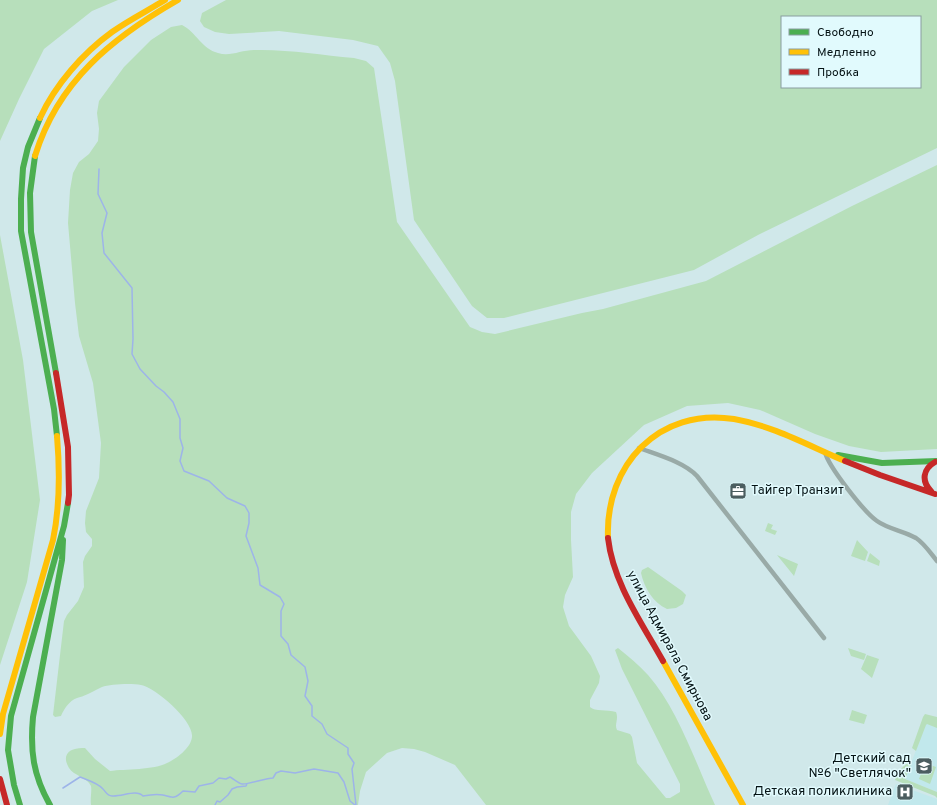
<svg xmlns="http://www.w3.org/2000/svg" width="937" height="805" viewBox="0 0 937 805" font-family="Overpass,sans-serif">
	<rect width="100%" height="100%" fill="#d0e8ea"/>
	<path fill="#c1e8ec" d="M929,716L937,720V792L905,779Z
		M896,784L937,799V805H888Z"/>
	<path fill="#b7dfbb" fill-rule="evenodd" d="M0,0H118L92,11L44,49L19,99L0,141Z
		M226,0H937V148L758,235L694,270L504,318H487L472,306L414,220L395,81L390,63L378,46L353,40L279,31L229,34L215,32L204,27L200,21L202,13ZM782,17H920V87H782Z
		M182,25C196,32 202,49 218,53C230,57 241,50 254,50C287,49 321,55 354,58L366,61L374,68L397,222L470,327L482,332L495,334L582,313L603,309L706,281L852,206L937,165V449L881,452L849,446L815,434L760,410L728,403L687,406L644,425L592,473L576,494L571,512V540L573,577L565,595L563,607L569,626L591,656L600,676L599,683L590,700V707C595,712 607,709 616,712C619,720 614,724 617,730L630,734L632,737L637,763L666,798H670L680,792V784L622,669L615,650L618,648C628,656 639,665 648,675C678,709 696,764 715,805H486L455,765L425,752L414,749L402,748L387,753L366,772L360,791L358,805H91C90,799 92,791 91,786C87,777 74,776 69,768C60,753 72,747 85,748L95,759L110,771C125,769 154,770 167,763C176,759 191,748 192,737C194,721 156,688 141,685C132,683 110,684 102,687C97,689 93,692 88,694C84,696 80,697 77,698C69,701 64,709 61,716L55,717L53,715L64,621L67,615L78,601L84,587L83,562L85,556L92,546V539L86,532L85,523L86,511L99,478L101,443L93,383L79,336L75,303L68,223L70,190L73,173L79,162L89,154L98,141L99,129L97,113L99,101L124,67L151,40L171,27Z
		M0,235L23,360L40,500L27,582L0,665Z
		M768,523L773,525L771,529L777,531L775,535L765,531Z
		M857,540L868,552L865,561L851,556Z
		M870,553L880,561L879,566L867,561Z
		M777,555L798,564L794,576Z
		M648,567L682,591L686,595L683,604L676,608L667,609C653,603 644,587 641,573L642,570Z
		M848,648L866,654L864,660L851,656Z
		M867,655L879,659L872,678L861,669Z
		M852,710L867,715L864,724L849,720Z
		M925,714L937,717V728L927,724L926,725L916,751L912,748L923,717Z
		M912,762L905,779L937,792V798L935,796L895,780C898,772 903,764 912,762Z
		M925,763L936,767L930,784L919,779Z"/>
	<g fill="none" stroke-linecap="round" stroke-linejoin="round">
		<path stroke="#9db4e9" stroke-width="1.5" d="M99,169L98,194L107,213L102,233L104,253L132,288L133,339L132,354L140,369L156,386L164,392L173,402L180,419V438L183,448L180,461L184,471L209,481L227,498L245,506L249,513V523L246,536L258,568L260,585L280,597L284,604L281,611V636L288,644L291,655L305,667L308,681L305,696L312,706V716L322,724L327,734L348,748V754L354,763L352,769L356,805
			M63,788L80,777C87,780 98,783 103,789C106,792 107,796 112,796C122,797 136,789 143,796C148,795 158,794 163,795C173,798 175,799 183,791L195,792L199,786L213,783L219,778L226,779L230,777C234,779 238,783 242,784C247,785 266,778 273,778L276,773L281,771L295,773L314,769L338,773L344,782L350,801L355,805
			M215,805L217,801L220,802L228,795L232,789L237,787L246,786L247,784"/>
		<path stroke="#99aaa7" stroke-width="4.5" d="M639,448C658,455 684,462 697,476L824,638
			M825,452C828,466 864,512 877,521C888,529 904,531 916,538C925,544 931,554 937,561"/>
		<path stroke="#4caf50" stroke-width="6" d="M40,118L28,147L23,168L21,199V231L54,409L57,436
			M35,156L30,193L31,232L56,373
			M838,455L882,463L937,461
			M20,805L14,785L8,750L11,716L64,526L68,503
			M50,805C33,775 30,751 33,717L62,560L63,540"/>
		<path stroke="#ffc107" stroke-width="6" d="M40,118C55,85 83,53 112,32C129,20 147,11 165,0
			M35,156C58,81 112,38 178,0
			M608,538C605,465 659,407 734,419C774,426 809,446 845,461
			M663,661L743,805
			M0,734L3,714L53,540C60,506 60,471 57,436"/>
		<path stroke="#c62828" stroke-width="6" d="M56,373L68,447L69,495L68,503
			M845,461L880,475L935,494
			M931,491C921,481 923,469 935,462
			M608,538C613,583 642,623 663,661
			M0,779L7,805"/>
	</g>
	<defs>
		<g id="office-square" transform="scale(0.9)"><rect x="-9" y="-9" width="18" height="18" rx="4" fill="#4b5d5f" stroke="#e1fafd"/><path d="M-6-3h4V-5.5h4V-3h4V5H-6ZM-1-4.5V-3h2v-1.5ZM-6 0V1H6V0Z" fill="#fff"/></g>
		<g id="school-square" transform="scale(0.9)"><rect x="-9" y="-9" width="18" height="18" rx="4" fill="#4b5d5f" stroke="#e1fafd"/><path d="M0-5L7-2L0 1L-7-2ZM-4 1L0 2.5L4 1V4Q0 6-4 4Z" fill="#fff"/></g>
		<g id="hospital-square" transform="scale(0.9)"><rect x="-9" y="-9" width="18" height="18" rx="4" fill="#4b5d5f" stroke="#e1fafd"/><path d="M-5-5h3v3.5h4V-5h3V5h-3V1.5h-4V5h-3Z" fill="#fff"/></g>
	</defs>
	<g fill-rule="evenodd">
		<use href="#office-square" x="738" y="491"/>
		<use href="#school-square" x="924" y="766"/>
		<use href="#hospital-square" x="905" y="792"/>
	</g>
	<g text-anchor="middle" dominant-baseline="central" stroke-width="3" stroke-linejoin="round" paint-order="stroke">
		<g font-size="13" fill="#041214" stroke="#e1fafd" text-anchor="end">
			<text x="751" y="491" text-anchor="start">Тайгер Транзит</text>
			<text x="911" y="759">Детский сад<tspan x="911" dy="15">№6 "Светлячок"</tspan></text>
			<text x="892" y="792">Детская поликлиника</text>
		</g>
		<g font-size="13" fill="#041214" stroke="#e1fafd">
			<text transform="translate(669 646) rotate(62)">улица Адмирала Смирнова</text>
		</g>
	</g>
	<rect x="781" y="16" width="140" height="72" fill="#e1fafd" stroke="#899da0"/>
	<rect x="789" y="29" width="20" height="6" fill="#4caf50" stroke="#899da0"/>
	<text x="817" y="36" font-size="12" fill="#041214">Свободно</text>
	<rect x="789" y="49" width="20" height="6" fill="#ffc107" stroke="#899da0"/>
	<text x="817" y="56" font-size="12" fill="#041214">Медленно</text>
	<rect x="789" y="69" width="20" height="6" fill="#c62828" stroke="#899da0"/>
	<text x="817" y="76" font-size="12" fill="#041214">Пробка</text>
</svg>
